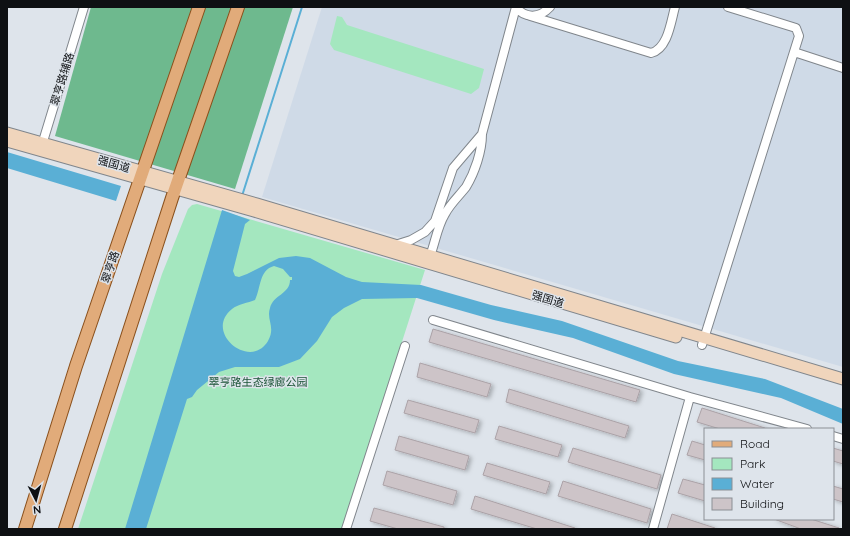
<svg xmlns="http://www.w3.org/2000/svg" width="850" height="536" viewBox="0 0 850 536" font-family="Quicksand,'Noto Sans SC',sans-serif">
	<defs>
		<filter id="shadow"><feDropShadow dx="2.5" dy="1.5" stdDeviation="2" flood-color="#0004"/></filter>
	</defs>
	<rect width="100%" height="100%" fill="#dee4eb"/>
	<path fill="#cfdae7" d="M322,7H843V367L262,197Z"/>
	<path fill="#a4e7bf" d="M337,16L342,17L347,25L484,69L479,88L471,94L334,50L330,44Z
		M197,204L425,270L342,529H78L162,274L188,209L192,205Z"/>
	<path fill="#6eb98e" d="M91,7H293L235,189L55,136Z"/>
	<path fill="#5aafd5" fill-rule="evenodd" d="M7,152L121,186L116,201L7,168Z
		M222,210L250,220L245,224L233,271L235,276L239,277L247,274L279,258L296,256L310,258L346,277L362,282L421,285L491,305L562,321L678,361L765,379L843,409V424L781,398L674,374L573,338L494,320L417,298L362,299L344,308L332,317L317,341L300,359L279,367H235L219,372L197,390L192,397L187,399L146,529H125ZM274,266L283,269L290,277H292V280H290C290,294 273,295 270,308C266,320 276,327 268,341C250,371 203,332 232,309C238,304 248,303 255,300C261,288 259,270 274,266Z"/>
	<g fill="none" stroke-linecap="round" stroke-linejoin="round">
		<path stroke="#5aafd5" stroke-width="2" d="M242,196L302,7"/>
	</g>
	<path fill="#cdc4c8" stroke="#aba2a7" filter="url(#shadow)" d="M433,329L640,390L636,402L429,342Z
		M420,363L491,384L487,397L417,377Z
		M509,389L629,426L625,438L506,402Z
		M408,400L479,420L475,433L404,413Z
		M702,408L765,428V429H720L697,422Z
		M499,426L562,445L558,457L495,439Z
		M399,436L469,456L465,470L395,450Z
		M692,441L705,445V460L687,455Z
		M573,448L661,475L657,489L568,462Z
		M833,448L843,451V464L833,461Z
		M487,463L550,482L546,494L483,475Z
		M387,471L457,491L453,505L383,485Z
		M683,479L705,485V501L678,493Z
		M563,481L651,509L647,523L558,496Z
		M833,486L843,489V502L833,499Z
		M475,496L575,528V529H537L471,509Z
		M374,508L444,527V529H398L370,521Z
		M672,514L715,528V529H667Z
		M774,519H811L839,528L801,529Z"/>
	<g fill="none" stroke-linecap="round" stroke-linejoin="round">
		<g stroke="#80868c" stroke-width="10">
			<path id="street" d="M516,7C525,19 540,18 550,7
				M527,15L651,53C668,49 671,21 675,7
				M794,52L843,68
				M41,148L84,7
				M395,245L411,240L425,232L435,221L453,168L482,134L516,7
				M428,261C435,246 436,229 445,214C450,204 459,196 466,187C475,172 482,151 482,134
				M433,320L690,397L653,529
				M702,345L799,36L796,28L728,7
				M690,397L807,429
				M833,436L843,439
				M346,529L405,346"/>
		</g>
		<g stroke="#80868c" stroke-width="13">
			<path id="secondary" d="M7,133L257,204L843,379
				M7,141L254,211L676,337"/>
		</g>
		<g stroke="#8a501c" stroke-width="14">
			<path id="primary" d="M25,529L76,366L199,7
				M65,529L172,198L238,7"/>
		</g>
		<use href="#street" stroke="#fff" stroke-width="8"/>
		<use href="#secondary" stroke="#f0d5bc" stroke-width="11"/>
		<use href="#primary" stroke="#e1ab7a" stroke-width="12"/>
	</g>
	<g text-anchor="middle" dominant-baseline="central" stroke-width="3" stroke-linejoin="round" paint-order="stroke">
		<g font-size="11" fill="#0e1013" stroke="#dee4eb">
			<text transform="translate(62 79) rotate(-73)">翠亨路辅路</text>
			<text transform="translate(114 164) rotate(16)">强国道</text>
			<text transform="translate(110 267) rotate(-71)">翠亨路</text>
			<text transform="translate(548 299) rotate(17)">强国道</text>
		</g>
		<g font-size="11" fill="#1b5437" stroke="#dee4eb">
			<text x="258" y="382">翠亨路生态绿廊公园</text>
		</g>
	</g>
	<rect width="850" height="536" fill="none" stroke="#0e1013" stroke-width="16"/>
	<rect x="704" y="428" width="130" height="92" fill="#dee4eb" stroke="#8b8f95"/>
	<rect x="712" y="441" width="20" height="6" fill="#e1ab7a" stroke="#8b8f95"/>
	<text x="740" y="448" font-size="12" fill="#0e1013">Road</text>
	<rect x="712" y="458" width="20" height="12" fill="#a4e7bf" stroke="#8b8f95"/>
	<text x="740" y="468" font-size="12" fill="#0e1013">Park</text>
	<rect x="712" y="478" width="20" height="12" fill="#5aafd5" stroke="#8b8f95"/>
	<text x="740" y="488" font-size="12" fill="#0e1013">Water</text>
	<rect x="712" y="498" width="20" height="12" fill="#cdc4c8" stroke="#8b8f95"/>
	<text x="740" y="508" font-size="12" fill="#0e1013">Building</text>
	<g transform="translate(36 500) rotate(174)" stroke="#dee4eb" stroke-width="3" paint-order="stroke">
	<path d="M0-3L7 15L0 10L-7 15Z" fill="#0e1013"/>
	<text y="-6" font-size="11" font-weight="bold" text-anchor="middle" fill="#0e1013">N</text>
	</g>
</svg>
